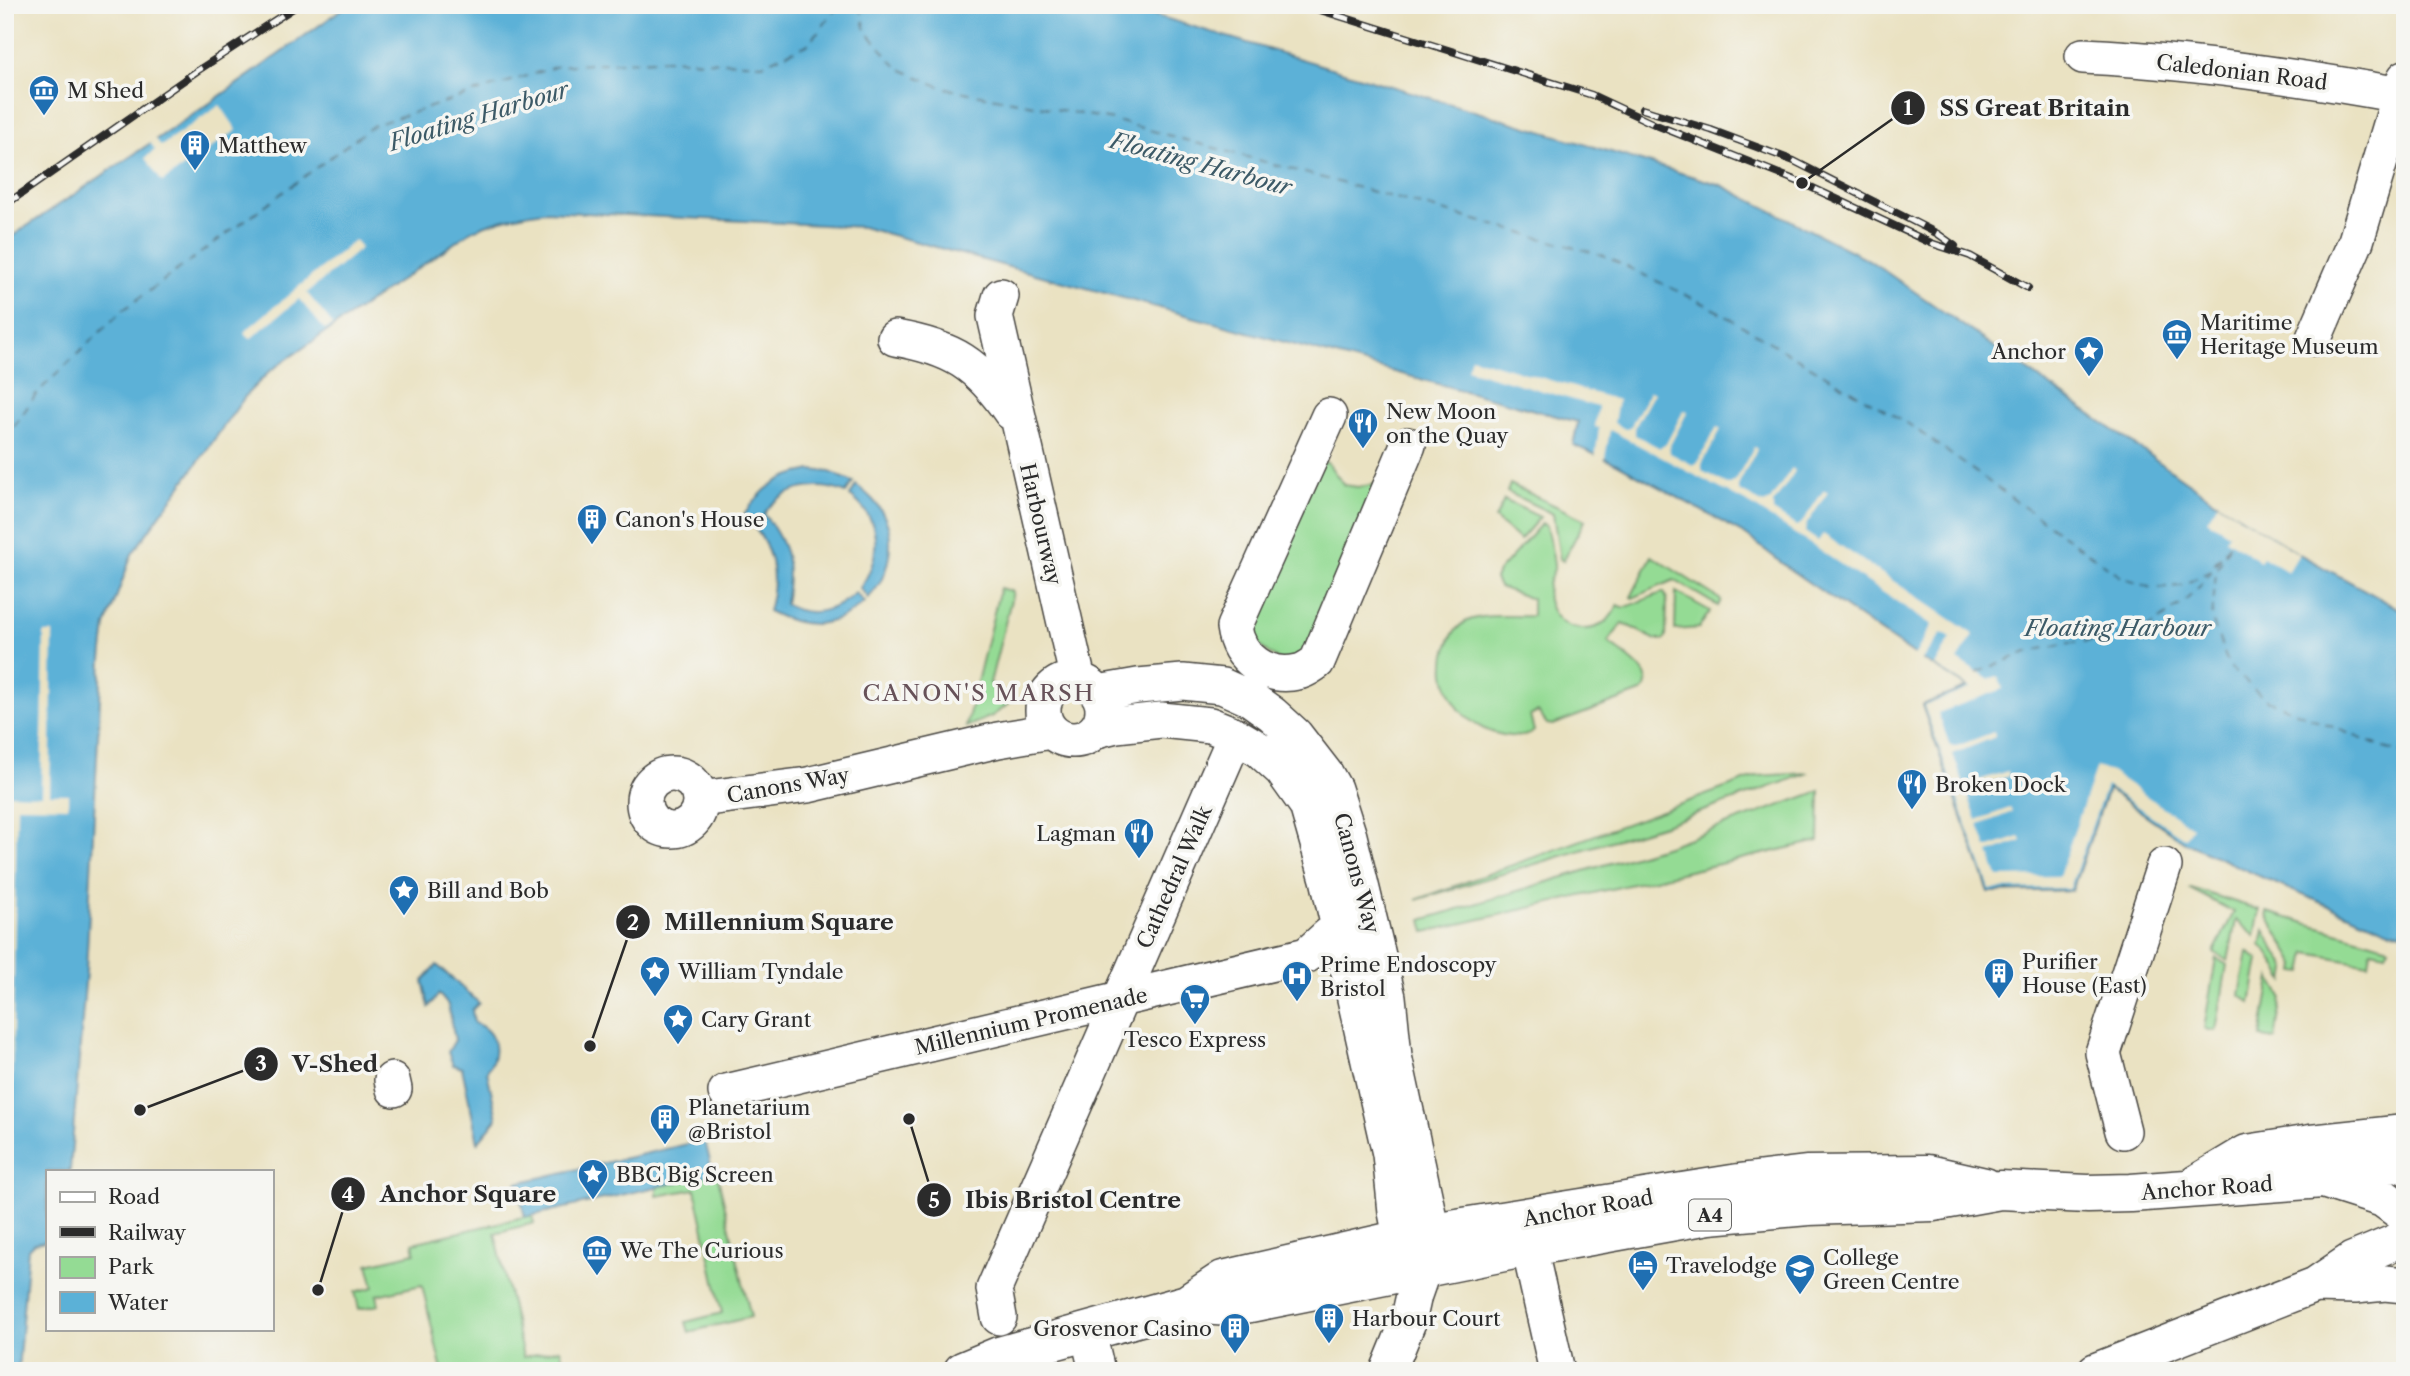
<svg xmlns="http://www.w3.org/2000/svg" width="2410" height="1376" viewBox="0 0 2410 1376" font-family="'Libre Caslon Text',serif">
	<rect width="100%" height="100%" fill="#f6f6f2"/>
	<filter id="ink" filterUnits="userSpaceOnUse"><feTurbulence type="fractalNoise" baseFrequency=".0143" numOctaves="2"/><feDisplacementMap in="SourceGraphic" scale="14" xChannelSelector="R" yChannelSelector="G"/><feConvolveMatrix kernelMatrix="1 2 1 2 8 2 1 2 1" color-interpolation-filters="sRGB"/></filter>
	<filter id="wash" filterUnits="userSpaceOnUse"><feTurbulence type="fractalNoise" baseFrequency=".00686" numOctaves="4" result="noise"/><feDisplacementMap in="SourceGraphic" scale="28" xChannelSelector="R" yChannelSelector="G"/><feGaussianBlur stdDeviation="1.57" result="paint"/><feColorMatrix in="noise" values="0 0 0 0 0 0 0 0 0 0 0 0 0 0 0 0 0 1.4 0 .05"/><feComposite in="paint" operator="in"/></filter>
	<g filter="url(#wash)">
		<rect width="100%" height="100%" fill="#eae2c2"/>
		<path fill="#94db94" stroke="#608360" stroke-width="2" d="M1327,462L1344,485L1358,487L1377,484L1310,656L1285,665L1247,637L1320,463Z
			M1510,484L1585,520L1563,561L1560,559L1553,514L1507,492Z
			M1504,500L1540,517L1520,540L1495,519Z
			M1542,523L1546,526C1548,537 1555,559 1554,569C1553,574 1549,579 1548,585C1544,608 1560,630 1584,629C1602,629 1610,620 1618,605L1624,608L1664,592L1667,599L1666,637L1663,640H1656L1623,623L1608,642C1620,653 1662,675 1641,692L1553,725L1547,724L1538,712L1530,716L1534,731C1526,738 1513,737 1503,735C1462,728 1435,687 1448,646C1451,635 1457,626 1467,621C1486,613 1511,617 1532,616V599L1499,587L1495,579L1498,572Z
			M1652,556L1721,600L1718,606L1674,580L1633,598L1631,597Z
			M1000,588L1013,592L990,683L1014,700L992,716L966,727Z
			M1676,592L1710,611L1699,628L1675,630Z
			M1809,773L1664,825L1416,900L1758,776Z
			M1820,791L1819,841L1425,932L1422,920L1670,845Z
			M2191,888L2260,910L2255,936L2236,920L2228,961L2214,952L2234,912L2190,889Z
			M2267,912L2389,947L2386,953L2371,950L2369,964L2307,953L2303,973L2295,972L2296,965L2267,915Z
			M2264,930L2287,969L2285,981L2267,950L2261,946Z
			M2248,952L2259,960L2251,1003L2240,995Z
			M2216,958L2227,965L2216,1031L2204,1029Z
			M2271,978L2282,997L2275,1039L2261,1037Z
			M717,1173L751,1317L689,1332L686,1322L722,1313L695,1189L657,1196V1187Z
			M532,1215L534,1223L495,1233L523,1357L560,1349L563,1359L511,1371H442L422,1285L377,1295L379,1305L359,1309L355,1292L374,1287L368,1264L415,1253L413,1243Z"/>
		<path fill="#5bb1d7" stroke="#436e81" stroke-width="2" d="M348,5H1121L1721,185L1869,260L2218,503L2299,554L2405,612V932L2390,931L2279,885L2186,843L2108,789L2072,890L1989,892L1922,705L1968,687L1913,654L1792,571L1746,535L1617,464L1573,445L1578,422L862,227L545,211C519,214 497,220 473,230L270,371L247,394L132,554L106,626L102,660L86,971L70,1171H47V1241L34,1243L28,1249L18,1371H5V241L213,101Z
			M812,470L830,472L853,482L846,493C818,481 782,487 764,514C788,546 792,563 785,604C809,619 836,611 855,593L864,602C834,630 803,629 768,611C779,572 772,544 744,515C763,487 778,476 812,470Z
			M856,485C867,493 877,502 883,514C897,539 889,578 868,598L860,588C881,558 883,520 850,496Z
			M437,965L479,1003L472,1010L474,1023C496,1030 500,1053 487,1071L497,1119L478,1142L462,1068L453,1065L448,1052L455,1040L448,1005L439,994L429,1007L423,981Z
			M705,1140L713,1174L525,1217L517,1183Z"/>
		<path fill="#eae2c2" d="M220,105L237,130L162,182L145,158L155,150L150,142L155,138L161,146Z
			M355,240L361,248L307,293L333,325L325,330L299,299L250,339L244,332Z
			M1471,357L1618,400L1614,423L1625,429L1631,426L1650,391L1654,393L1635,427V435L1660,448L1666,444L1684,410L1688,411L1669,447L1670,453L1693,465L1698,462L1717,427L1721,429L1702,464V471L1729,485L1735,481L1754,447L1757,449L1739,483V491L1764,504L1770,501L1792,468L1795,471L1773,504V511L1796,526L1802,523L1824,490L1828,492L1806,525L1805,532L1818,541L1823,534L1974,635L1958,660L1988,679L1998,676L2003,689L1938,713L1950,746H1957L1994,732L1995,737L1953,754L1964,785L2008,771L2009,776L1973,789L1967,793L1977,820L2010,808L2012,812L1979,825L1987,848L2020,837L2022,841L1989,853L1998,877L2059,876L2096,767L2111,772L2192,827L2185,838L2106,786L2070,888L1990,889L1924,706L1971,688L1935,666L1951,638L1942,633L1920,662L1913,658L1932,625L1753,506L1610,430L1604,463L1595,459L1599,428L1595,427L1598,407L1467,369Z
			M2218,503L2299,554L2288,572L2263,557L2260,561L2226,539L2229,534L2207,520Z
			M44,633H53L50,794H68V807L17,806L10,1184H5V794L41,795Z"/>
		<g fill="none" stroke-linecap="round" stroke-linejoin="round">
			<path stroke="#3c5a67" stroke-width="2" stroke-dasharray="9 7" stroke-linecap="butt" d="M860,5L866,31L898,68L943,88L1113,120L1602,255L1709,306L1910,425L2120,576L2152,588L2181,586L2208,572L2231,542
				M5,440L37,393L122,311L374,125L558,66L668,59L762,64L807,45L840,5
				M2229,546L2216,572L2212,620L2229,666L2265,699L2384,748L2405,754
				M1977,673L2027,652L2063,644L2100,640L2150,627L2182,604L2204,582L2221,557"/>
		</g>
	</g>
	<g filter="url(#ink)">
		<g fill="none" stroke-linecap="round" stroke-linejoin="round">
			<g stroke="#484642" stroke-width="38">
				<path id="minor" d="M2083,56C2190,61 2295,76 2400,95
					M1001,296L995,316L1078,680
					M895,338C953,348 978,364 1011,412
					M2314,338L2356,241L2405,78
					M1329,416L1234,627C1238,658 1266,679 1298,672C1305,671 1311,666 1317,662L1408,445
					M1043 710a30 30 0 1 1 60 0a30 30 0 1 1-60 0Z
					M1098,693L1138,686L1183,682L1222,686L1251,699L1272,714L1295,735L1326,775L1334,789L1349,836L1388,997L1394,1056L1432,1232L1429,1252L1414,1295L1408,1322L1388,1371
					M1096,730L1116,725L1161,720L1210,725L1235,735L1260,750L1282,770L1307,805L1328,879L1390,1154L1396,1212L1407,1268
					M644 802a28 28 0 1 1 56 0a28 28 0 1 1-56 0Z
					M700,799L808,785L998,740L1051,731
					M392,1080L394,1089
					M726,1092L1307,955L1329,935
					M2123,1131L2103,1053L2164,866
					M1529,1247L1557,1371
					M2315,1285L2355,1286L2385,1283L2405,1285
					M999,1317L994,1289L1231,746
					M1088,1332L1097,1371
					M2095,1371L2315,1285L2352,1260L2405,1238"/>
			</g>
			<g stroke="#484642" stroke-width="41">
				<path id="major" d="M2325,1179L2382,1164L2405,1163
					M2197,1184L2247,1154L2311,1144L2405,1134
					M1187,1304L1230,1307L1529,1247L1709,1215L1808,1206L1933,1202L2000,1190L2088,1194L2131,1193L2323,1179L2383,1198L2405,1214
					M963,1371L999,1356L1187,1304L1223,1280L1432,1232L1739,1183L1806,1175L1928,1174L1985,1187"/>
			</g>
			<use href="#minor" stroke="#fff" stroke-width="35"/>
			<use href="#major" stroke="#fff" stroke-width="38"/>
			<g stroke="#2b2b2b" stroke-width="8">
				<path id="rail" d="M1304,5L1592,95L1656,125L1802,183L1931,243L1970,256L2028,288
					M1642,109L1711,130L1794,161L1938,234L1955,246
					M5,205L197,71L298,5"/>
			</g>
			<use href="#rail" stroke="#f6f6f2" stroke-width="5" stroke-dasharray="16" stroke-linecap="butt"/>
		</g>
	</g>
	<defs>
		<g id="museum-pin" transform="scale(1.575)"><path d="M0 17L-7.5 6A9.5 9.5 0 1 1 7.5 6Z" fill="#1f6fb2" stroke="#f6f6f2"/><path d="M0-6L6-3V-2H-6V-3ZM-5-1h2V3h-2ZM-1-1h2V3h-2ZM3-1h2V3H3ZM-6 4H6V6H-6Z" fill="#fff"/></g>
		<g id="building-pin" transform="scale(1.575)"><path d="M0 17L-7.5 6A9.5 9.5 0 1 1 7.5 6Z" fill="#1f6fb2" stroke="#f6f6f2"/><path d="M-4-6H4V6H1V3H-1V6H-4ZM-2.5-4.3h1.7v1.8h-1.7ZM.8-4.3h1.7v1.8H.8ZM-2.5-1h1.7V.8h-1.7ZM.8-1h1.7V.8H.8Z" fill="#fff"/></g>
		<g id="sight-pin" transform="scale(1.575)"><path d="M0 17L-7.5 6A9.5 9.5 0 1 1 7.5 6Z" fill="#1f6fb2" stroke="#f6f6f2"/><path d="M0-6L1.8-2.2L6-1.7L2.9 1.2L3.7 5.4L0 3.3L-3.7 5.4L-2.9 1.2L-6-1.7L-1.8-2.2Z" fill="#fff"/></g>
		<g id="restaurant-pin" transform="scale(1.575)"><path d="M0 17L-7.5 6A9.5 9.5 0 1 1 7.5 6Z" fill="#1f6fb2" stroke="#f6f6f2"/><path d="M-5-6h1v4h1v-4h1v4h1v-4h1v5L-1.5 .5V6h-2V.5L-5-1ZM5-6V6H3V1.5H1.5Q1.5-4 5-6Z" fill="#fff"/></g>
		<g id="hospital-pin" transform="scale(1.575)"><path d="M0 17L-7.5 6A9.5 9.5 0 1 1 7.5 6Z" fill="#1f6fb2" stroke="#f6f6f2"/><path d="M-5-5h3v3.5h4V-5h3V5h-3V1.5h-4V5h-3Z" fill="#fff"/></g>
		<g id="supermarket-pin" transform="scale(1.575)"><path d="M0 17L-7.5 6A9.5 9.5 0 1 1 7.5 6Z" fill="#1f6fb2" stroke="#f6f6f2"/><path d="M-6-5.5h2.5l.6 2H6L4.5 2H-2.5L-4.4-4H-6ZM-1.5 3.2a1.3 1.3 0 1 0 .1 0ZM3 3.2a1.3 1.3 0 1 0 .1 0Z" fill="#fff"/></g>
		<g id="hotel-pin" transform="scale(1.575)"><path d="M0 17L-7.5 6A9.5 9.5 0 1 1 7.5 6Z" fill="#1f6fb2" stroke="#f6f6f2"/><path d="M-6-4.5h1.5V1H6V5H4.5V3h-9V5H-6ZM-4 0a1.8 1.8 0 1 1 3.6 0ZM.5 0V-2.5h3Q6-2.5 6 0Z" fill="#fff"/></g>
		<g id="university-pin" transform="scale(1.575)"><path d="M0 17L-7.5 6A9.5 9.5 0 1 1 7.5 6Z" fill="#1f6fb2" stroke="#f6f6f2"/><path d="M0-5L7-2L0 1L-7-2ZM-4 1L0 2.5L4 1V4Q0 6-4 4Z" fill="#fff"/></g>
	</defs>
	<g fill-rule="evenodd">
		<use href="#museum-pin" x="44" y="90"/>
		<use href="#building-pin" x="195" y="145"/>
		<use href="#museum-pin" x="2177" y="334"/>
		<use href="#sight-pin" x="2089" y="351"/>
		<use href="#restaurant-pin" x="1363" y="423"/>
		<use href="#building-pin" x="592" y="519"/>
		<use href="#restaurant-pin" x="1912" y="784"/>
		<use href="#restaurant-pin" x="1139" y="833"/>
		<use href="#sight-pin" x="404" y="890"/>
		<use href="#sight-pin" x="655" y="971"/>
		<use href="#building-pin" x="1999" y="973"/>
		<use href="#hospital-pin" x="1297" y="976"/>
		<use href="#supermarket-pin" x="1195" y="999"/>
		<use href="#sight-pin" x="678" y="1019"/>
		<use href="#building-pin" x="665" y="1119"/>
		<use href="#sight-pin" x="593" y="1174"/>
		<use href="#museum-pin" x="597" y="1250"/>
		<use href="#hotel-pin" x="1643" y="1265"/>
		<use href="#university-pin" x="1800" y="1269"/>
		<use href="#building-pin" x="1329" y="1318"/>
		<use href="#building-pin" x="1235" y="1328"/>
	</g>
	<g text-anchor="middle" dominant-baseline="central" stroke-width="7" stroke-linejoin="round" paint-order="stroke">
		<rect fill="#f6f6f2" stroke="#686867" stroke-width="2" x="1689" y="1199.5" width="42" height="31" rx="5"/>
		<g font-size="19" font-weight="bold" fill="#2b2b2b">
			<text x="1710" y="1215">A4</text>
		</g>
		<g font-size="21" fill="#2b2b2b" stroke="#f6f6f2">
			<text transform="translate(2242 72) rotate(7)">Caledonian Road</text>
			<text transform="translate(1041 524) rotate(77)">Harbourway</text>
			<text transform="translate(788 785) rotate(-10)">Canons Way</text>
			<text transform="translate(1357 873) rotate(75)">Canons Way</text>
			<text transform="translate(1174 877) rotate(-66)">Cathedral Walk</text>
			<text transform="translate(1031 1021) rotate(-13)">Millennium Promenade</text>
			<text transform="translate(2207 1188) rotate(-4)">Anchor Road</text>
			<text transform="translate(1588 1208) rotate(-10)">Anchor Road</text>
		</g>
		<g font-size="21" fill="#2b2b2b" stroke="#f6f6f2" text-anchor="start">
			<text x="67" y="90">M Shed</text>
			<text x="218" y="145">Matthew</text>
			<text x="2200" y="322">Maritime<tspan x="2200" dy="24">Heritage Museum</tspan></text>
			<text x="2066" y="351" text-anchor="end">Anchor</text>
			<text x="1386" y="411">New Moon<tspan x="1386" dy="24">on the Quay</tspan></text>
			<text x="615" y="519">Canon's House</text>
			<text x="1935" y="784">Broken Dock</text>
			<text x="1116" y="833" text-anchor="end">Lagman</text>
			<text x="427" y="890">Bill and Bob</text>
			<text x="2022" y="961">Purifier<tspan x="2022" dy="24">House (East)</tspan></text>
			<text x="1320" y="964">Prime Endoscopy<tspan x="1320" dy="24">Bristol</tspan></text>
			<text x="678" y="971">William Tyndale</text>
			<text x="701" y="1019">Cary Grant</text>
			<text x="1195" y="1039" text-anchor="middle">Tesco Express</text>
			<text x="688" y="1107">Planetarium<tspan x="688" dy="24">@Bristol</tspan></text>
			<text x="616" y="1174">BBC Big Screen</text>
			<text x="620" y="1250">We The Curious</text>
			<text x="1823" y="1257">College<tspan x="1823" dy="24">Green Centre</tspan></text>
			<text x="1666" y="1265">Travelodge</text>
			<text x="1352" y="1318">Harbour Court</text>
			<text x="1212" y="1328" text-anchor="end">Grosvenor Casino</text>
		</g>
		<g font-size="23" font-style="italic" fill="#3c5a67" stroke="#f6f6f2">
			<text transform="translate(479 116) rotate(-17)">Floating Harbour</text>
			<text transform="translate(1201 164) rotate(15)">Floating Harbour</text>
			<text x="2118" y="628">Floating Harbour</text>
		</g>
		<g font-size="23" letter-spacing="2" fill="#675259" stroke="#f6f6f2">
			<text x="979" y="693">CANON'S MARSH</text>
		</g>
	</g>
	<path fill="none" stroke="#2b2b2b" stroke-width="2.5" d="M1802 183L1908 108M590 1046L633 922M140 1110L261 1064M318 1290L348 1194M909 1119L934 1200"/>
	<g fill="#2b2b2b" stroke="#f6f6f2" stroke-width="2.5">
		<circle cx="1802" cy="183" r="7"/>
		<circle cx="590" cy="1046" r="7"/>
		<circle cx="140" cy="1110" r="7"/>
		<circle cx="318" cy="1290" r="7"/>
		<circle cx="909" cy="1119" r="7"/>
		<circle cx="1908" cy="108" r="18"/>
		<circle cx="633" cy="922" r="18"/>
		<circle cx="261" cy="1064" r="18"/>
		<circle cx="348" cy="1194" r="18"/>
		<circle cx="934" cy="1200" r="18"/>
	</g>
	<g font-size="21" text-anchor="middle" font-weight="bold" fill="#fff">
		<text x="1908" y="115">1</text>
		<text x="633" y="930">2</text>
		<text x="261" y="1071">3</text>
		<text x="348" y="1202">4</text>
		<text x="934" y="1208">5</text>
	</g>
	<g font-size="23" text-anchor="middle" font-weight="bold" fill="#2b2b2b" stroke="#f6f6f2" stroke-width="7" stroke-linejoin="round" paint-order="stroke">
		<text x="2035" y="116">SS Great Britain</text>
		<text x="779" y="930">Millennium Square</text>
		<text x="335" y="1072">V-Shed</text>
		<text x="468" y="1202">Anchor Square</text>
		<text x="1073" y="1208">Ibis Bristol Centre</text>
	</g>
	<rect width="2410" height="1376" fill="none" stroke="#f6f6f2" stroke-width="28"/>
	<rect x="46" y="1170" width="228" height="161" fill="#f6f6f2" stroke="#a5a5a2" stroke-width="2"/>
	<rect x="60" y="1192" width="35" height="10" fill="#ffffff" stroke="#a5a5a2" stroke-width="2"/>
	<text x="108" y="1204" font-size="21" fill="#2b2b2b">Road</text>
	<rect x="60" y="1227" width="35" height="10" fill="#2b2b2b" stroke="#a5a5a2" stroke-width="2"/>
	<text x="108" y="1240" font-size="21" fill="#2b2b2b">Railway</text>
	<rect x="60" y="1257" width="35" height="21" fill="#94db94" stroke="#a5a5a2" stroke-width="2"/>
	<text x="108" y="1274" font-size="21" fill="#2b2b2b">Park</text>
	<rect x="60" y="1292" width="35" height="21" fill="#5bb1d7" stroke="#a5a5a2" stroke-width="2"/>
	<text x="108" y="1310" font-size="21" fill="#2b2b2b">Water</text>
</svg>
